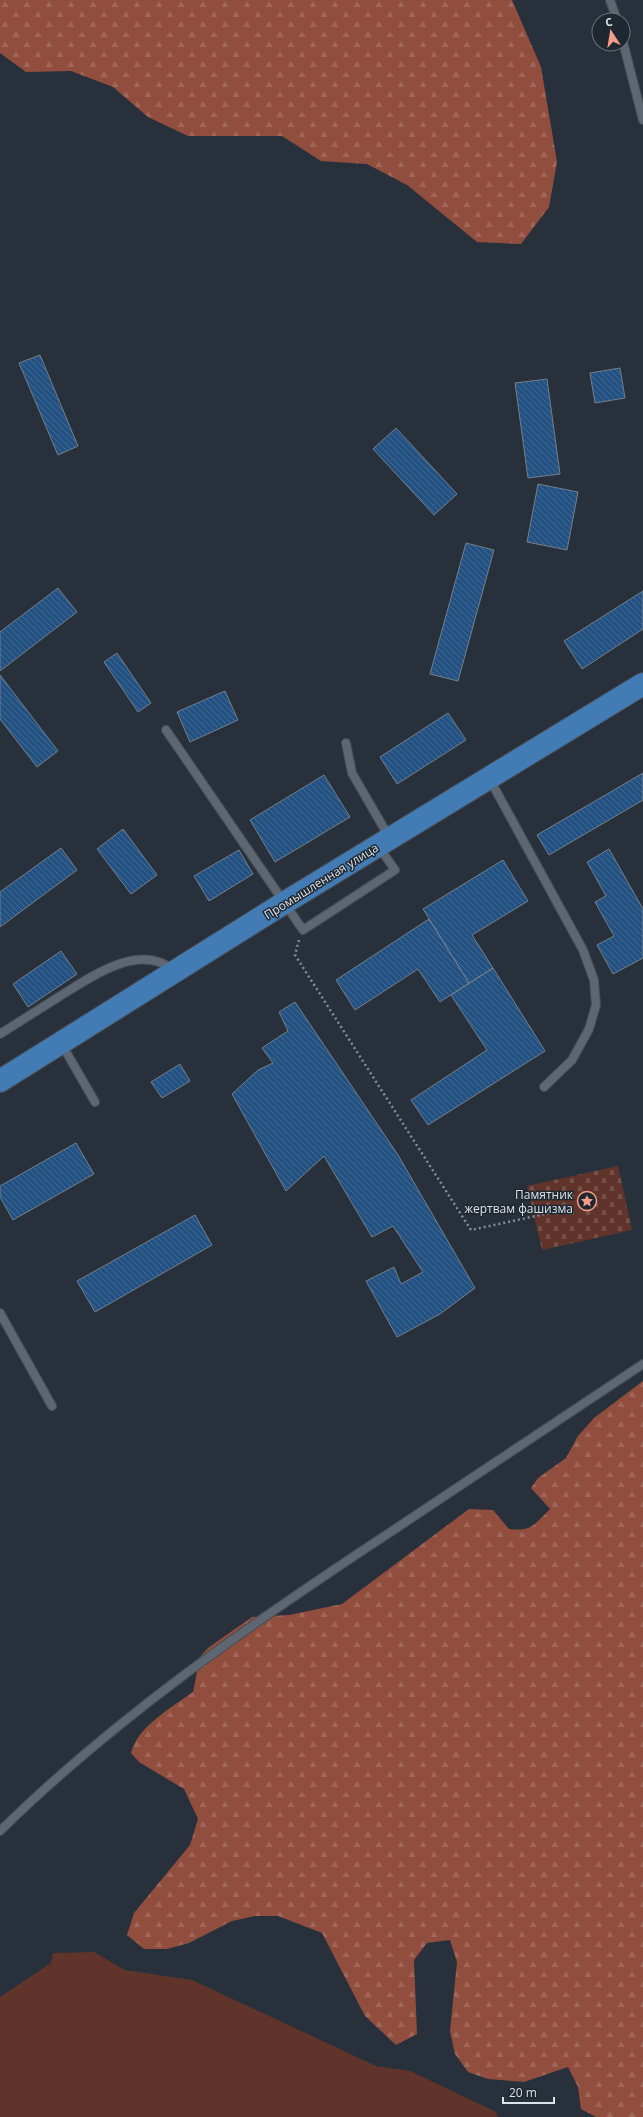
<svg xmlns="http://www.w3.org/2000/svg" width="643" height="2117" viewBox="0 0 643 2117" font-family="'Open Sans',sans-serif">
	<defs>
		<pattern id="forest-firs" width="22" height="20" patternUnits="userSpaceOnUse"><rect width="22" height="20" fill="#914d3d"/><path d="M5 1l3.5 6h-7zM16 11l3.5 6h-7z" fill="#a06659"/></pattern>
		<pattern id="cemetery-stones" width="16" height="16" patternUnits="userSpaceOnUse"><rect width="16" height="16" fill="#60342a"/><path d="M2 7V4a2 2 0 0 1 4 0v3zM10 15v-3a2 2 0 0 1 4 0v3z" fill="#765149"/></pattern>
		<pattern id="building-back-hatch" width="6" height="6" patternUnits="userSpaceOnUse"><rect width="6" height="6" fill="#225182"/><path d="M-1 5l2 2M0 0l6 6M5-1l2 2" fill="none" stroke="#426a94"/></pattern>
	</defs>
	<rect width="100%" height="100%" fill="#28313b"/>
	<path fill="#60342a" d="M94,1952L125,1970L192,1980L376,2066L410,2071L496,2112L498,2117H0V1997L51,1963L53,1953Z"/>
	<path fill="url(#forest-firs)" d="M0,0H512L541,67L557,162L549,207L521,244L477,242L407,185L367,164L321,161L282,136H188L148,117L113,87L71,71L26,72L0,53Z
		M643,1381V2117H596L581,2109L578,2087L568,2067L524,2082L488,2079L468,2072L455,2054L450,2031L457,1962L450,1940L427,1943L414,1960L417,2034L396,2045L365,2016L322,1933L278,1916H255L232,1921L189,1943L167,1949H144L127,1935L134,1913L190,1845L198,1819L184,1789L139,1762L131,1753C137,1727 172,1707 193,1692L200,1657L208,1648L252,1617L289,1615L342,1604L469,1509L493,1510L509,1529C531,1532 535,1524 550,1509L531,1488L538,1478L566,1458L578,1436L594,1418Z"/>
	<path fill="url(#cemetery-stones)" d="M618,1166L632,1230L542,1250L527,1186Z"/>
	<path fill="url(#building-back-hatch)" stroke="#757f8a" d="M40,355L78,446L58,455L19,363Z
		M620,368L625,398L595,403L590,373Z
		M547,379L560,474L528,478L515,383Z
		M396,428L457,494L434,515L373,449Z
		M538,484L578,492L567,550L527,542Z
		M466,543L494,550L458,681L430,674Z
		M58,588L77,612L0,671V632Z
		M643,591V629L582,669L564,641Z
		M117,653L151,703L138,712L104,662Z
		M0,675L58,751L37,767L0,719Z
		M225,691L238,720L190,742L177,712Z
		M448,713L466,740L397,784L380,757Z
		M643,773V800L549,855L537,835Z
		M324,775L350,817L275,862L250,820Z
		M123,829L157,875L131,894L97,849Z
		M61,848L77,870L0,927V892Z
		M609,849L643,909V958L613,974L597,945L614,936L595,902L606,896L587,862Z
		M239,850L253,874L209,901L194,876Z
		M503,860L528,901L472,935L493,968L469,983L423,909Z
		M429,919L469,983L440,1002L418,969L355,1010L336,980Z
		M61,951L77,974L28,1007L13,984Z
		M493,968L545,1051L428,1125L411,1100L487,1050L451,995Z
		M295,1002L398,1155L475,1288L440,1314L397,1337L366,1281L394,1267L401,1284L423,1272L393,1226L372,1237L324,1156L286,1191L232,1094L258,1070L273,1063L262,1048L288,1031L279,1012Z
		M180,1064L190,1081L162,1098L151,1082Z
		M76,1143L94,1174L13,1220L0,1197V1186Z
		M195,1215L212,1245L95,1312L77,1281Z"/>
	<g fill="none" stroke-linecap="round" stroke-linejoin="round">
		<g stroke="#464d56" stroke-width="10">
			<path id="lane" d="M610,0L617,20
				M623,42L643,120
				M166,730L303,930L395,870L379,847
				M346,743L352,773L389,837
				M489,778L583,950L594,980L596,1005L589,1029L572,1060L544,1087
				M0,1034C19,1022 38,1010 57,998C88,979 140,940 174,971
				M61,1043L95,1102
				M0,1313L52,1406
				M0,1831C116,1717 251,1624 386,1535C472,1478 557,1421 643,1364"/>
		</g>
		<g stroke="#464d56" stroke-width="24">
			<path id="primary" d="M0,1081L284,903L643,684"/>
		</g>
		<path stroke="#858d95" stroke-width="2.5" stroke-dasharray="2 3" stroke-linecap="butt" d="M299,940L295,955L471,1230L568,1209"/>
		<use href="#lane" stroke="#5d6671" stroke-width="8"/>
		<use href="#primary" stroke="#437cb5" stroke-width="22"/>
	</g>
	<defs>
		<g id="sight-ring" transform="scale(1)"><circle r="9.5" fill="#1f2730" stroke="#f49e89" stroke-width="1.5"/><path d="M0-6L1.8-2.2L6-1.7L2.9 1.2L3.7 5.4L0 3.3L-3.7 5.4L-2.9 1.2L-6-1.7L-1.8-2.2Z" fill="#f49e89"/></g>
	</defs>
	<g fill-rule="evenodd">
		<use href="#sight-ring" x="587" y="1201"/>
	</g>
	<g text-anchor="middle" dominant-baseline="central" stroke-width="3" stroke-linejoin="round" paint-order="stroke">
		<g font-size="12" fill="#dce2e9" stroke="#1f2730">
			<text transform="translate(321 881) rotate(-32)">Промышленная улица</text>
		</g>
		<g font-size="12" fill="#dce2e9" stroke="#1f2730" text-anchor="end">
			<text x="573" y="1194">Памятник<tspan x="573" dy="14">жертвам фашизма</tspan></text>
		</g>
	</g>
	<g transform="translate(611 32) rotate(348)"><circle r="19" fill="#1f2730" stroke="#6b727a"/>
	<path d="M0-3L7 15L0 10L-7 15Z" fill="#f49e89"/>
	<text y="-6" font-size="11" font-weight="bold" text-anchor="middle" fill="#dce2e9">С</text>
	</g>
	<path d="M503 2097v6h51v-6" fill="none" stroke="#dce2e9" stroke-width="2"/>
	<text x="509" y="2097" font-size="12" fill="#dce2e9" stroke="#1f2730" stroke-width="3" paint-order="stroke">20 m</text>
</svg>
